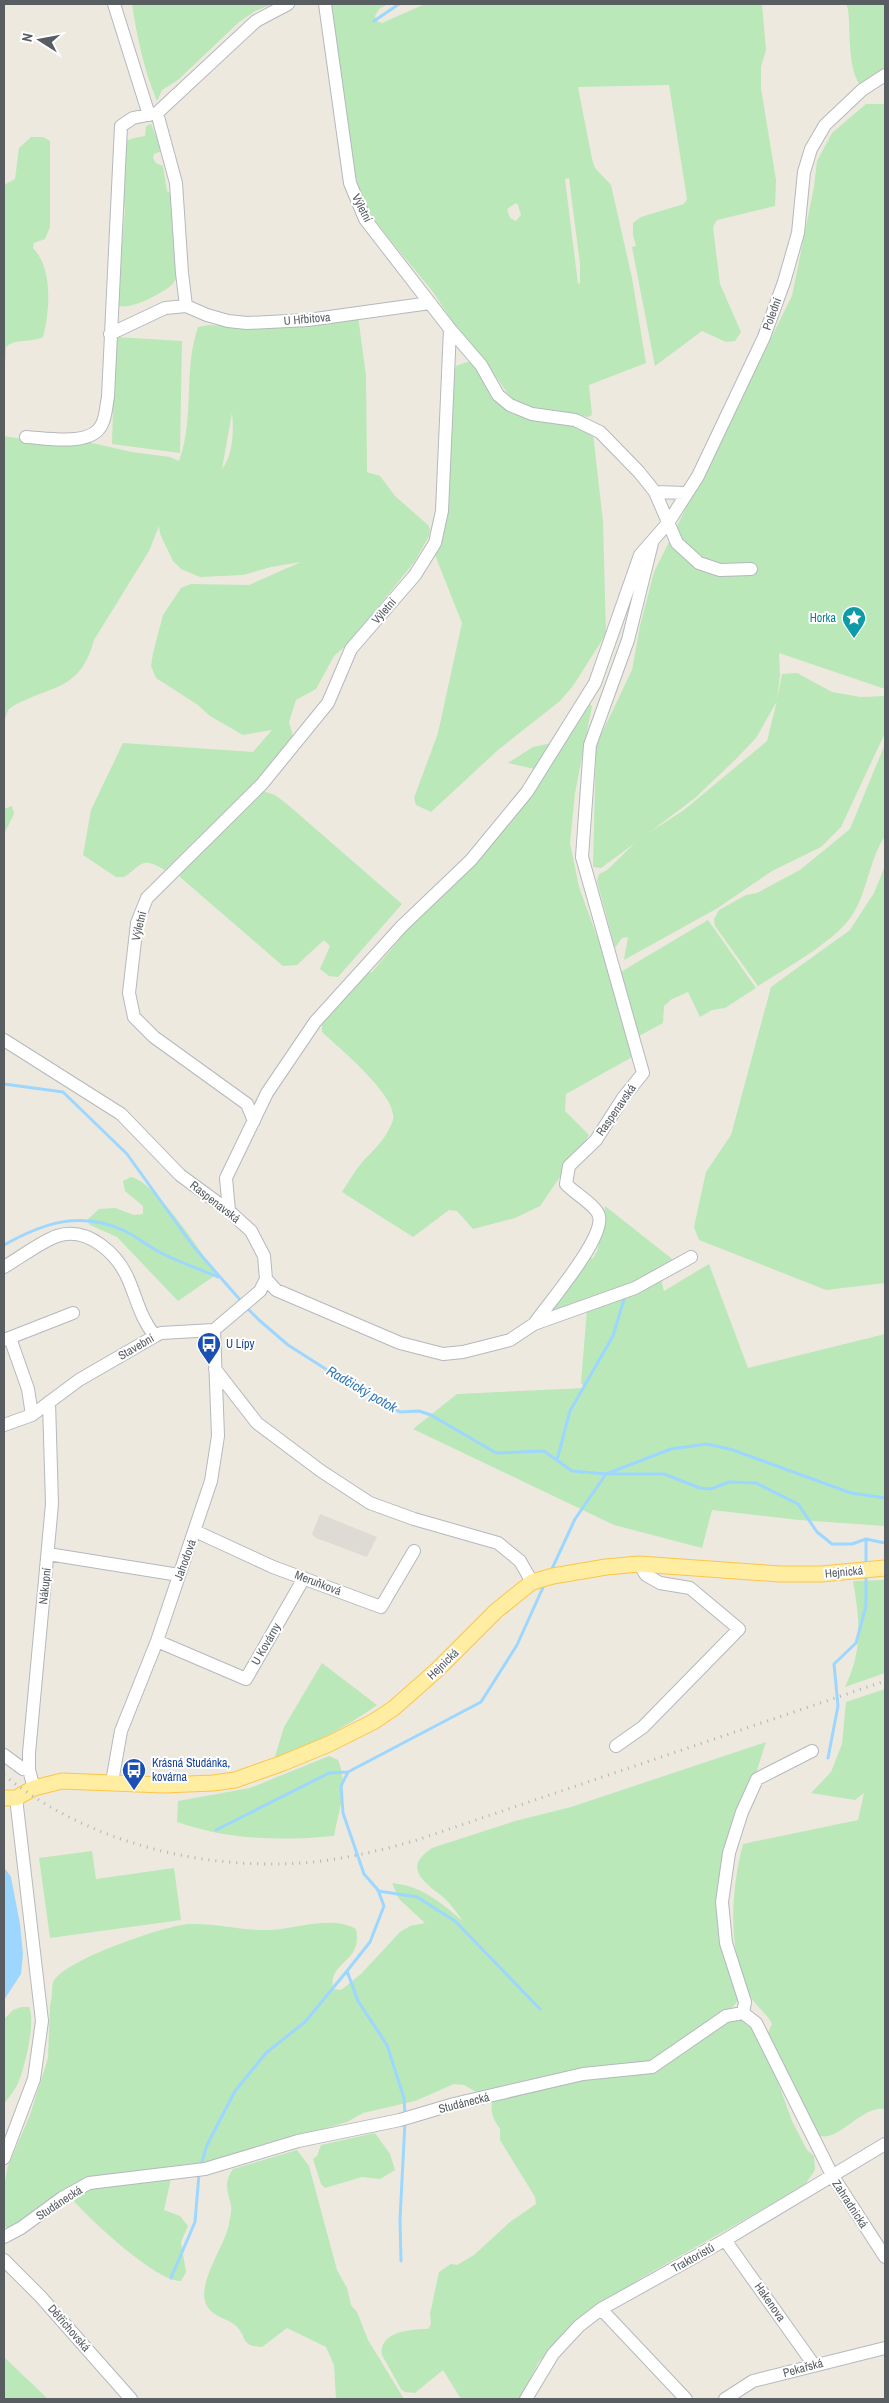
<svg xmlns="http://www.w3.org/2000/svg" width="889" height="2403" viewBox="0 0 889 2403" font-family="'Archivo Narrow',sans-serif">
	<rect width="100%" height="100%" fill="#ede9df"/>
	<path fill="#dddbd4" d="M320,1514L377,1537L367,1557L316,1538L312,1534Z"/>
	<path fill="#bae8b8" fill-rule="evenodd" d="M132,4H273L255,11L238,23L178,80L162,90L157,101C144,70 137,37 132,4Z
		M331,4H388L379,9L375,16L377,21L382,23L425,4H762L766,50L761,67V88L776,180L775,206L717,220L713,227L720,284L741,332L735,341L726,342L702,331L655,366L632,247L636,246L633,235V223L641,217L684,204L687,199L669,85L578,87L592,159L595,168L611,185L632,278L646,363L589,385L592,415L588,417L526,407L512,400L481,355L456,327L433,292L387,236L369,212L361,194L355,174L345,97L341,87ZM569,178L580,264V283L578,284L565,179ZM516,203L518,205L521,215L516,221L510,218L507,209Z
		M846,4H885V70L860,85C847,66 851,32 848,9Z
		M866,104H885V689L779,653L780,675L777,700L782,674L797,673L832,692L861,697L885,696V733L841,827L821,847L772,871L716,909L624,960L628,937L622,938L615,948L597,881L599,874L607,870L635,843L601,868L593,867L596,745L632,670L640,626L654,572L792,296L814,187L817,161L832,133ZM777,701L767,741L684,810L650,832L695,798L736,759L756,738Z
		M151,124L162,151L154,154L153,158L156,163L163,166L167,191L172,195L178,276C175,280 172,286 168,288C156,296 132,309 119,306L118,292L125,209L122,196L123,142L134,138L145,136L146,126Z
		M31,137H43L50,141V227L45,239L34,243L33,248C53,268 50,311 43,337C31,343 15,338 6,347L4,384V185L15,179L19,148Z
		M358,316L366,376L367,472L380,476L395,496L428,525L430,529L429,536L415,561L350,642L334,656L316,689L296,700L289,722L293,736L263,773L165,870C141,856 143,864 124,877H116L83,855L91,810L123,743L253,752L272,730L243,735L210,716L198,705L156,678L151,666L153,653L163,615L181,588L191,584L249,585L301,562L271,567L243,575L200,577L181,569L173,561L160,534L159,526L149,551L94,640C80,691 54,684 13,706L8,710L4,722V436L29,440L92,443L132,452L170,457L179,461C195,419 183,370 198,327L209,325L248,328ZM232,413C234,430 233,456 222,469Z
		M115,337L182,341L180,453L112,444Z
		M467,362H473L495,397L574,424L593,433L603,522L606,634L573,686L560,701L498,750L431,812L416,805L414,798L438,733L462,623L435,555L447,500L454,373L456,366Z
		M586,701L592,706L575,793L570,843L579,887L607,964L634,1056L566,1094L565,1111L589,1135L540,1206L515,1218L473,1229L457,1211L449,1210L413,1237L342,1192C349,1181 356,1169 364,1160C376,1148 388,1136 393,1120C399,1097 338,1047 322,1032V1023L348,978L372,972L477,847L539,770L508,763L533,747L552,743Z
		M885,744V836C869,860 868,890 853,914C836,941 786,968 758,986L715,926L714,919L719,910L746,895L757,893L800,870L850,829Z
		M263,791L275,795L287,804L402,904L338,977L329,976L320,969L330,946L324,940L297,965L283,966L180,877V873Z
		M12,806L14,814L4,834V809Z
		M885,866V1283L826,1290L699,1240L694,1227L706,1172L731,1135L771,987L850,930L874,893Z
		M708,920L756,988L725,1008L712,1010L700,1017L688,992L672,999L664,1006L663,1023L639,1036L619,973Z
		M131,1177C156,1182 200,1252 217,1274L178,1301L117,1237L90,1225L87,1220L99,1209L115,1208L134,1215L143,1214V1206L125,1191L123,1181Z
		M605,1206L676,1262L629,1287L552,1312L550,1307L587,1259L593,1258L597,1251L601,1235Z
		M709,1264L748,1368L885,1334V1526L799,1520L712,1510L702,1548L614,1525L413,1429L457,1394L585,1388L581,1383L587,1309L661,1279L664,1291Z
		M885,1580V1673L845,1687C863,1649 860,1622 853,1581Z
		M322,1663L377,1705C345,1728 311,1745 274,1760L284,1727Z
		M885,1689V2109C860,2105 836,2147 815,2134L768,2033L772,2024C767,2013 756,2007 749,1994C727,1950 731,1890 743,1844L858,1820L864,1793L855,1800L811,1793L831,1772L842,1744L846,1702Z
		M766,1742L723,1875L739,1999C729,2017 666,2053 646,2063L478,2093L464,2085L454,2084L415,2101L363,2113L347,2122L221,2160L208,2161L189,2167L105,2177L8,2229L4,2225V2186L8,2166L30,2115L48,2058L50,2005C53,1997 51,1991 53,1983C58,1962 168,1924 190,1924C217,1923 243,1931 270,1930C298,1929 330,1915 356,1929C363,1964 328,1960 333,1989L341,1990L361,1974L400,1932L410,1926L425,1923L399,1899L392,1883C425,1887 439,1902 463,1921C457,1913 451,1904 443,1897C424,1882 402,1868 432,1848L515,1821L571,1807Z
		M329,1756L338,1760C349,1788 339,1807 334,1836C279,1841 229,1840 177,1822L178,1801L250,1788Z
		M92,1851L96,1879L174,1868L181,1920L50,1938L39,1858Z
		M21,2007H29C36,2021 25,2066 19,2081C16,2089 9,2097 4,2104V2019L13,2010Z
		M742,2019L750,2023L774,2071L792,2121L807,2150L814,2156L815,2170L804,2186L641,2278L603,2304L594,2306L573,2324L538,2363L521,2399H461L443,2370L415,2393L405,2392L401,2389L382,2355C378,2331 413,2329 428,2329L431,2324L430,2314L439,2272L451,2264L457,2265L474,2255L510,2222L536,2204L535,2197L500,2140V2129C494,2120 489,2112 493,2100L603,2075L647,2071L728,2020Z
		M375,2133L390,2154L395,2170L380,2179L362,2177L325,2188L321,2184L313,2159L317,2156L321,2145Z
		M297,2150L309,2166L337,2270L347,2288L351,2305L357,2312L368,2340L404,2399H336L334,2365L326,2347L287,2328L262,2347C239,2346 248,2336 235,2325C228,2319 215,2317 209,2309C192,2289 225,2247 229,2224C230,2218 232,2211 231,2205C227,2190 224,2183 233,2169Z
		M171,2179L164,2210L180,2216L188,2226L181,2242L186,2272L181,2281C157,2282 90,2220 73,2200L75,2194L105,2185Z
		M4,2357L48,2399H4Z"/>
	<path fill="#9dd7ff" d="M4,1867L11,1877L20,1924L23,1954L21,1974L4,2000Z"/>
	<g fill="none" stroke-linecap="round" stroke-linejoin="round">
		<path stroke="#9dd7ff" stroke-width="3" d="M374,21L399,4
			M4,1084L63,1092L127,1154L193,1246L242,1302
			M4,1245C43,1223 81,1210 125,1231C137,1237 148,1246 161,1253C179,1262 199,1269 218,1277
			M246,1307L259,1320L288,1345L354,1387L400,1412L419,1411L431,1415L496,1453L544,1451L572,1471L606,1474H664L700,1488L711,1489L729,1482L756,1483L798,1504L817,1532L832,1544H852L866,1539L885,1543
			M557,1460L570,1411L613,1336L625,1296
			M866,1565V1539
			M551,1571L575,1519L606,1474L671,1449L707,1444L733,1450L851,1493L885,1498
			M828,1758L838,1706L834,1664L856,1643L866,1606V1573
			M348,1772L341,1786L343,1813L364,1874L378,1890L384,1906L370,1942L347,1971L358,2001L387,2045L404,2098L405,2115
			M216,1830L329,1773L348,1772L481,1702L517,1645L545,1583
			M378,1891L417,1897L455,1921L540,2009
			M201,2165L207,2145L235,2091L266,2053L305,2022L347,1971
			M401,2261L400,2219L405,2122
			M171,2278L195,2222L199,2174"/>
		<g stroke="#b5b8be" stroke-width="14">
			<path id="minor" d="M114,4L149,115
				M157,113L176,183L182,273L186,306L207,315L228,321L247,323L308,320L430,303
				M450,329L481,365L498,395L510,405L532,414L575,420L600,432L639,472L655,492L677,543L699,563L720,570L751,569
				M110,334L165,308L186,306
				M26,437C47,438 92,447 102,424C106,417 106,406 108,397L121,126L133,118L157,113L256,21L288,4
				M655,492L687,493
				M4,1040L121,1114L180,1175L229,1211L251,1231L264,1256L266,1279L276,1290L400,1343L443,1354L463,1352L510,1340L534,1324L635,1288L691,1257
				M254,1121L247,1104L154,1037L134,1017L129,993L137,923L147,898L262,784L328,703L351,649L415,575L435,543L442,511L450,329L365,219L350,183L325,4
				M229,1211L226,1178L267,1093L315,1022L402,926L471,860L527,792L595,683L640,555L668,523L698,476L764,337L784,282L798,233L804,172L811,149L825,125L862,90L885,75
				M4,1267C18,1259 42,1241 57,1236C88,1226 118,1254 129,1281C137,1300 141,1319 155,1336
				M534,1324C548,1304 605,1238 599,1216C597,1206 574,1193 566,1184L569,1166L596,1140L623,1098L643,1073L582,857L590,745L628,640L652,543
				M10,1338L28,1389L32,1415
				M4,1340L73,1313
				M215,1369L257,1423L321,1471L370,1503L414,1519L498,1543L520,1561L532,1582
				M4,1425L32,1415L79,1380L155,1336L161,1333L214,1330L260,1291L266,1279
				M195,1531L273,1567L381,1607L414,1551
				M48,1554L179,1575
				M157,1641L246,1679L304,1578
				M616,1746L643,1727L739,1629L690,1588L660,1583L646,1575L639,1564
				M4,1755L23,1769L29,1770
				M112,1782L121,1731L157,1641L211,1481L218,1436L214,1330
				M34,1788L29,1770V1753L52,1504L49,1402
				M743,2013L745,2002L726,1943L722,1902L729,1853L742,1812L757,1779L812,1751
				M4,2158L34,2079L42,2021L16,1798
				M4,2237L21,2228L62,2198L89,2183L205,2169L298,2141L400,2120L454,2104L583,2074L652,2067L726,2016L743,2013L756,2023L832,2175L885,2257
				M725,2240L814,2365
				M4,2260L40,2296L131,2399
				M601,2309L686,2399
				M526,2399L553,2354L579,2326L601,2309L725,2240L885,2144
				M725,2399L753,2381L885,2348"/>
		</g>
		<g stroke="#fec547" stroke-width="17">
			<path id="major" d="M4,1798H16L34,1788L62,1781L163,1785L213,1783L235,1780L283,1763L329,1744L373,1722L394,1708L438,1669L496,1611L532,1582L553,1576L606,1567L639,1564L780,1574H821L885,1568"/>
		</g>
		<use href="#minor" stroke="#fff" stroke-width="12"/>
		<use href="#major" stroke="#ffeda2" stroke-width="15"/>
		<path stroke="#b2b3b3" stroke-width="3" stroke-dasharray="1 6" stroke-linecap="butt" d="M4,1775C85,1841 198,1870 302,1863C341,1860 379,1851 417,1840L885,1681"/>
	</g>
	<defs>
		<g id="sight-pin" transform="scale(1.25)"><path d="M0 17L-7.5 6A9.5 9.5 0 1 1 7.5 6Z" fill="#0f9aa8" stroke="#fff"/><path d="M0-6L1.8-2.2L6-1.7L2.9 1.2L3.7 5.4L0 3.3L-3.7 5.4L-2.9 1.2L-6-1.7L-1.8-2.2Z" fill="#fff"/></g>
		<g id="bus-pin" transform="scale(1.25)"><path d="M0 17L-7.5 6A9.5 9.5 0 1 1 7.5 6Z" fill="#1a4fb4" stroke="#fff"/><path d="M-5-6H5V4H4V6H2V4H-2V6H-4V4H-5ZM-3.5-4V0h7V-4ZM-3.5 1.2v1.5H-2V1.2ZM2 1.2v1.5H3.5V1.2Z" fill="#fff"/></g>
	</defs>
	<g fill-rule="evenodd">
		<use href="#sight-pin" x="854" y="618"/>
		<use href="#bus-pin" x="209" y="1344"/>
		<use href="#bus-pin" x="134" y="1770"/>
	</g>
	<g text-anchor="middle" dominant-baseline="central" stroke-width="4" stroke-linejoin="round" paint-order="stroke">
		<g font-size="12" fill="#585d62" stroke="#fff">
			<text transform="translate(362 208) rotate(63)">Výletní</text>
			<text transform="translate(772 314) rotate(-70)">Polední</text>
			<text transform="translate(307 319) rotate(-5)">U Hřbitova</text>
			<text transform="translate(384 611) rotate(-49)">Výletní</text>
			<text transform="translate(139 926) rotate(-77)">Výletní</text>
			<text transform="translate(616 1110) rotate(-55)">Raspenavská</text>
			<text transform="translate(215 1202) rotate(38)">Raspenavská</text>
			<text transform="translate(136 1347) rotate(-30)">Stavební</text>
			<text transform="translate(185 1560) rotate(-70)">Jahodová</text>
			<text transform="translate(844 1572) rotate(-5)">Hejnická</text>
			<text transform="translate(318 1583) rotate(21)">Meruňková</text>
			<text transform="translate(45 1586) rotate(-84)">Nákupní</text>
			<text transform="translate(266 1644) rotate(-60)">U Kovárny</text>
			<text transform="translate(443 1664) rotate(-44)">Hejnická</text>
			<text transform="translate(464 2103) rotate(-14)">Studánecká</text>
			<text transform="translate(59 2203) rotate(-33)">Studánecká</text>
			<text transform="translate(850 2204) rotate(57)">Zahradnická</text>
			<text transform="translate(693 2258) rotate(-29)">Traktoristů</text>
			<text transform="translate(770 2302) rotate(55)">Hakenova</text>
			<text transform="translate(69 2328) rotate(49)">Dětřichovská</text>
			<text transform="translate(803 2368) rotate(-15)">Pekařská</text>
		</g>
		<g font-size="12" fill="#0d838f" stroke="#fff" text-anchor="end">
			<text x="836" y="618">Horka</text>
		</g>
		<g font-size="12" fill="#164399" stroke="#fff" text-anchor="start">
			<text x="226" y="1344">U Lípy</text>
			<text x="152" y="1763">Krásná Studánka,<tspan x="152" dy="14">kovárna</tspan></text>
		</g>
		<g font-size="14" font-style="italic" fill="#3278b9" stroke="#fff">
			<text transform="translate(362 1389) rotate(30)">Radčický potok</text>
		</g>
	</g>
	<rect width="889" height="2403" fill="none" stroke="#585d62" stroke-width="10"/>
	<g transform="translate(40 40) rotate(281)" stroke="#ffffff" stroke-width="4" paint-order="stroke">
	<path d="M0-4L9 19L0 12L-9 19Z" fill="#585d62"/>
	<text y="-8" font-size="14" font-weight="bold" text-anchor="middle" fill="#585d62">N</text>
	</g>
</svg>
